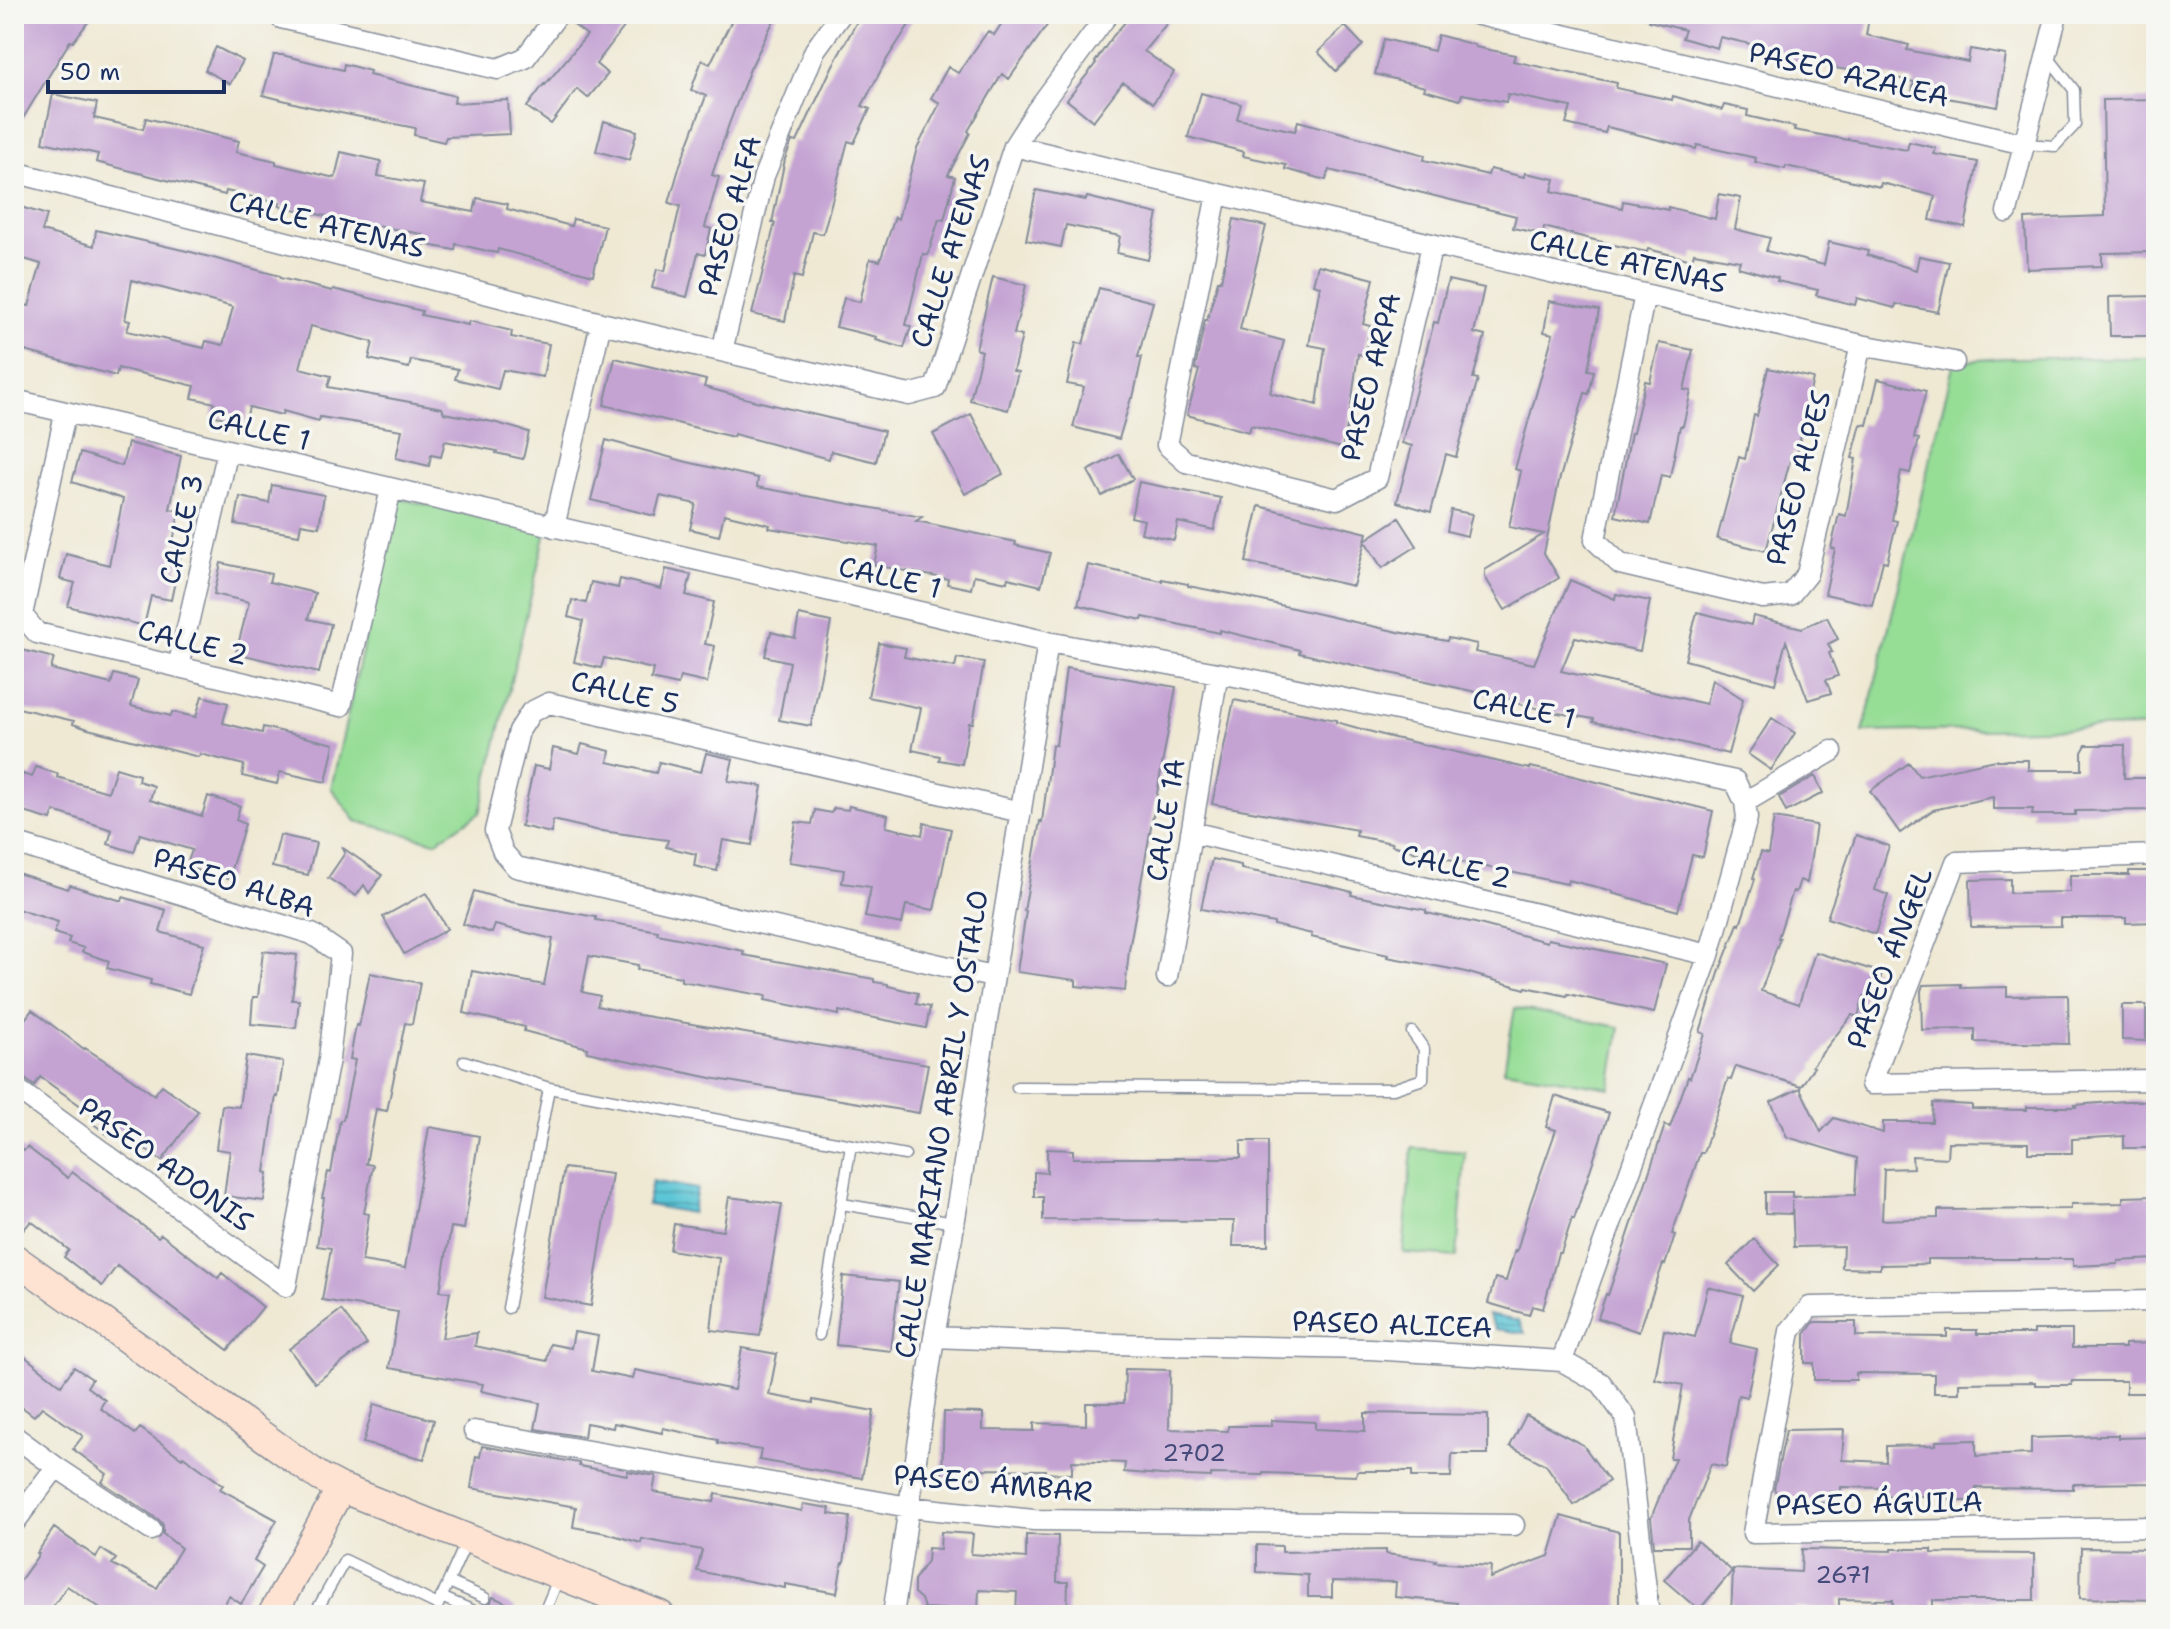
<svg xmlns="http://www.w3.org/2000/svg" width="2170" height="1629" viewBox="0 0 2170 1629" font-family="'Shantell Sans',sans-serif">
	<defs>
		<pattern id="water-rules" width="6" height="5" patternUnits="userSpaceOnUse" patternTransform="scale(2)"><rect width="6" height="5" fill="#5bc6d6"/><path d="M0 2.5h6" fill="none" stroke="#4aa1b1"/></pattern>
	</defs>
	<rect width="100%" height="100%" fill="#f6f6f2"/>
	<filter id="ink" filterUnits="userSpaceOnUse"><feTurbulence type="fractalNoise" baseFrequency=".0125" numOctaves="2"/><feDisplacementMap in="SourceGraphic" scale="16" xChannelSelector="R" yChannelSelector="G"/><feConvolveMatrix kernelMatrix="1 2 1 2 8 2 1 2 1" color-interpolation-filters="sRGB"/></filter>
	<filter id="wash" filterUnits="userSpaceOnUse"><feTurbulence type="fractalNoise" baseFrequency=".006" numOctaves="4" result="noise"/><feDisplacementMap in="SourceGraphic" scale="32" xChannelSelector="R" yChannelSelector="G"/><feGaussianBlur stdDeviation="1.8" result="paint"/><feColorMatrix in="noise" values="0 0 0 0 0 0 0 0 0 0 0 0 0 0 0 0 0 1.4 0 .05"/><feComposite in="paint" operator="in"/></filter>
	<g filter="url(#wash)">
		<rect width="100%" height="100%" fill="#efe9d4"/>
		<path fill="#96dd96" stroke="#58867a" stroke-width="2" d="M2003,358H2156V727L1863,732L1954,362Z
			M397,498L546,532L480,813L435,842L356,821L331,788Z
			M1515,1008L1620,1027L1610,1088L1504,1070Z
			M1412,1148L1465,1152L1457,1257L1403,1253Z"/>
		<path fill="url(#water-rules)" stroke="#3b7a9a" stroke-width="2" d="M652,1181L697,1189L692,1213L647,1205Z
			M1488,1315L1519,1321L1525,1333L1495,1329Z"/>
		<g id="blocks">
			<path fill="#c4a3d3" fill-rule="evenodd" d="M20,14H94L73,42L70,41L14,133V23Z
				M583,14H634L596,64L608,74L588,98L577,89L551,124L527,107L544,84L545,85L587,35L574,25Z
				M735,14H777L750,69L729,124L712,175L719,177L705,227L711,229L705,255L698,253L687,297L652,288L657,269L665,271L680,206L669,203L680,165L706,96L691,90L702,60L710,64Z
				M861,14H916L887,59L862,106L870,109L854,143L848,141L823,234L813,232L802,278L794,276L785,321L752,314L775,223H772L785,159L792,141L797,142L832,67Z
				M1008,14H1055L1009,79L1002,74L968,131L970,133L948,175L955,177L944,220L939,219L928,255L923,254L906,325L911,326L904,348L876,340L877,337L836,327L844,298L860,302L870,259L880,261L895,217L898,219L917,148L940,103L931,98L948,67L958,73L988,31L994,35Z
				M1132,14H1157L1168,22L1144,51L1174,72L1153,103L1123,82L1093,121L1067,100L1096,63L1095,62L1113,36Z
				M1650,14H1807L1833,19L1834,14H1844L1869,18L1866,35L1909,45L1907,50L1968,62L1970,49L2006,55L1998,107L1912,92L1914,82L1861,70L1860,72L1809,64L1808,69L1778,63L1780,51L1720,37L1717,48L1682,38L1685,30L1649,21Z
				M1345,26L1363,45L1336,71L1318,52Z
				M1438,35L1475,45V47L1515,55L1513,61L1617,83L1616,88L1672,100L1673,96L1722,110L1724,105L1748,110L1747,116L1795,127L1794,130L1848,140V139L1907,150L1909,142L1936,148L1934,154L1978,162L1965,227L1930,220L1935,196L1881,183L1880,187L1786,166L1785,169L1755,162L1756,158L1697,145L1696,149L1607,127L1605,133L1566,124L1571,107L1508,94L1506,102L1462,94L1460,100L1424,90L1425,87L1375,74L1384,39L1434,51Z
				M216,47L243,61L230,84L205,70Z
				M274,55H282L343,70L344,64L370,71L369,75L455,96L454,103L508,100L510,134L446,137L444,142L414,135L415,128L306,106L263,95Z
				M1201,93L1241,104L1237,119L1295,131L1298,121L1425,155L1424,160L1488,175L1490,169L1524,177L1525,173L1555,179L1552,191L1622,208L1623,201L1668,210V207L1715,219L1719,194L1741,198L1735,229L1770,238L1766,251L1824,265L1829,242L1868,251L1867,255L1916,270L1919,256L1949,262L1938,312L1896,304L1895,308L1857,298L1855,305L1816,295L1818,290L1777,281L1778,278L1738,267L1740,261L1694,253L1692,260L1648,249L1647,252L1614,245L1544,227L1543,234L1513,228L1516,216L1329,170L1326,180L1285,169L1286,165L1243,156L1244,152L1188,137Z
				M53,94L97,103L94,118L143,129L146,118L239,141L236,152L276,161V164L335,178L341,152L381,161L378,176L424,184L420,202L474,212L477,198L508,204L507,209L571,226L573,219L605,226L593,275L498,249L497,253L456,244L455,250L421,244L422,234L366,224L365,228L325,219L326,216L279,206L280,203L226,191L225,195L96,162L98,154L43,142Z
				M2156,99V252L2102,253V266L2027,269L2025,219L2105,216L2103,100Z
				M604,121L637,131L629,160L596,151Z
				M1036,190L1086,200L1087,197L1158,214L1148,260L1117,253L1120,236L1066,225L1061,247L1026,240Z
				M14,205L47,215L42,231L94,246L96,230L191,252L280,276V278L332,291L333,289L422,311L421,315L468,325L469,321L512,331L511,337L549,344L543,377L503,370L498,389L455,379L458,369L411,360L409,368L369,359L373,342L311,326L300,368L331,376L328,387L442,408L444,413L493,422L529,432L523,459L496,453L497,451L445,441L441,457L431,455L429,466L396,458L402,430L320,417L319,421L283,411L282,415L249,407L245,423L212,415L215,403L192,398L195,386L118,368L116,376L14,348V303L29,306L41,264L14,256ZM132,280L233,307L223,345L206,341L204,348L127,331L130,321L125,320Z
				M1234,219L1266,226L1240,329L1284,341L1270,393L1317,405L1325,348L1309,345L1320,286L1313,284L1318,265L1374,279L1363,324L1370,326L1365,355L1358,354L1350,414L1342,448L1251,425L1249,432L1187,415L1199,370L1195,369L1205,320H1207L1218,281H1221Z
				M993,277L1026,285L1014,334L1022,336L1013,371L1018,372L1008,410L970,400L982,351L976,349Z
				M1448,280L1484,288L1474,333L1485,336L1473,378L1478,379L1456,457L1446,454L1431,512L1397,502L1412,446L1402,443L1434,322L1438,323Z
				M1099,288L1153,302L1138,357H1142L1133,398H1131L1119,439L1073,427L1084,387L1067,384L1076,343L1083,344Z
				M2156,296V336H2110L2109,297Z
				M1549,301L1599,310L1588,370L1594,371L1589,394L1585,393L1559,481L1544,553L1559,578L1505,610L1485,577V570L1544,534L1509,527L1521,471L1515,469L1553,334L1544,332Z
				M1659,343L1693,350L1684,390L1691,391L1683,426H1680L1670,477L1661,475L1650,524L1615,516L1631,433H1633L1645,381L1650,382Z
				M615,358L706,380L704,387L756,401L884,431L876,462L831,451L829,459L734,434L733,437L604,405Z
				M1768,368L1813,378L1797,454L1792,453L1766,551L1717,539L1739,457L1745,459L1754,415L1757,416Z
				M1878,379L1926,391L1914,438L1919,439L1910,473L1901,471L1892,520L1897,521L1887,562L1883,561L1872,605L1825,594L1835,549L1831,548L1839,514L1846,516L1856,459L1852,458L1861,424L1867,425Z
				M971,414L1003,474L965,494L933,434Z
				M606,440L687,462L758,478L757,487L922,517L916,521L1016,542L1015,545L1050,553L1041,586L1008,578L1007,582L974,575L971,589L947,584L948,579L874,565L878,546L769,528L770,525L724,514L719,536L690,529L696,504L660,496L655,516L591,500Z
				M128,443L181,456L170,509L180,511L172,545L182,548L171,600L151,596L144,626L68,606L75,583L60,579L66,554L109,565L123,499L72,482L80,453L122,466Z
				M1119,454L1133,479L1102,496L1088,471Z
				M1139,482L1221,498L1214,530L1178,522L1174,540L1141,533L1144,520L1131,517Z
				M272,485L324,495L319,527L301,524L299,535L235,524L240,497L269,503Z
				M1259,506L1367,533L1365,540L1399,518L1417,546L1382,568L1365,541L1353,586L1246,562Z
				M1451,510L1472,514L1467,536L1447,531Z
				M221,563L271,574L269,582L315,593L308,619L331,624L319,673L236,653L249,602L214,594Z
				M1088,565L1162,581V579L1188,584V586L1240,596L1398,632L1447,641L1448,638L1477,644L1475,652L1534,664L1570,580L1615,599L1616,594L1650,601L1640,651L1575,637L1561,671L1706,704L1712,679L1743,699L1728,754L1628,729L1593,722L1594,719L1552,712L1516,703L1517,701L1299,653L1300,650L1220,630V633L1143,617L1142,620L1078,605Z
				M666,569L691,575L686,595L714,602L705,644L715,646L707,683L680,677L678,685L651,679L653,669L604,658L601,668L574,662L583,621L568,617L572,600L586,603L591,582L618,588L620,579L661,589Z
				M1697,612L1751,625L1753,616L1802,628L1827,617L1838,639L1828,644L1832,652L1829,653L1838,676L1826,680L1831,693L1808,700L1786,641L1775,684L1685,660Z
				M799,615L831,622L811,726L779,720L790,662L765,656L771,632L795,638Z
				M879,643L906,648L904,657L955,667L957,658L984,662L973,723H969L962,764L939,760L940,756L912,750L921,708L868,697Z
				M14,648L54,658L51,669L111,684L114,674L138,680L131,706L171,716L172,712L196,717L202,696L228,703L223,723L262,733L263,727L334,744L326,782L280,772L277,784L242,776L244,765L200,754L199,757L88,729L73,724L74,721L14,707Z
				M1066,668L1176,687L1129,950L1125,991L1076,986V980L1017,972L1026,911H1024L1040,821L1042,822L1052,745H1056Z
				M1234,700L1336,720V722L1390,737L1530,769V767L1569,775L1713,811L1703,857L1692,855L1678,911L1612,893L1613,891L1568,880L1567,884L1429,855L1391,845L1392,843L1356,836L1357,830L1212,804Z
				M1772,718L1795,733L1771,770L1748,754Z
				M582,744L610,751L608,762L656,773L659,762L701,772L706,753L733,759L728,781L762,786L752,845L723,840L717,871L694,866L696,854L666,847L668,840L595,830L553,820L551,833L521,826L534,766L549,769L553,748L579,754Z
				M2086,745H2125L2124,778H2154V810L2075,811V815H2032L2033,809H1993V797L1933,810L1900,833L1870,791L1909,763L1919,776L1996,760H2028V770H2082V752Z
				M36,767L58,774L57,777L108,792L116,768L139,775L138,781L154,786L150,800L202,816L208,796L240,806L236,820L245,824L228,879L186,867L192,850L140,834L134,852L108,844L112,830L54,811L51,820L14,809V780L20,782L23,774L32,777Z
				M1815,776L1823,793L1786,812L1779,797Z
				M849,806L888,815L886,827L922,835L924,823L951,829L934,910L906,905L902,924L865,917L871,887L842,883L844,870L789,862L796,822L812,824L815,810L831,813L834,808L848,810Z
				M1774,818L1816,825L1807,883L1800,880L1796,892L1793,891L1778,938H1780L1761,991L1799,1004L1815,952L1882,973L1875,996H1864L1858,1017L1852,1015L1812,1066L1814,1067L1801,1086L1736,1066L1731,1080L1728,1079L1703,1153H1700L1672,1234L1675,1235L1665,1265L1663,1264L1639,1332L1598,1318L1606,1294L1608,1295L1665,1125L1670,1127L1688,1077L1690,1078L1705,1034L1700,1032L1721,967L1738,924L1740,925L1755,879L1753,878L1761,852L1768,854Z
				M280,835L316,843L308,875L272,867Z
				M1856,835L1889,846L1875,890L1888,895L1875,934L1827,918Z
				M343,848L382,875L369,893L364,885L356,896L328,878L345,853Z
				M1212,859L1241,865V869L1325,885L1352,892L1351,895L1426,910V913L1475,923L1547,942L1548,939L1666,964L1654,1013L1568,994L1567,996L1526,987L1525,989L1462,971L1387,957L1388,955L1311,937L1312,934L1274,925V923L1201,909Z
				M2129,871H2156V922L2126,923V918H2061V926L1971,927L1970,880L2010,879V893L2070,892V875H2129Z
				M14,872L68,889L70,885L122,901L123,897L166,910L160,932L204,944L189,994L150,984L151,980L107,968L109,961L82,952L84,948L68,943L70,938L54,933L58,922L14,908Z
				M474,891L511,902L596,917V920L658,931L657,934L744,951L743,955L874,979V982L888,984V986L918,993L916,1004L930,1007L926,1028L839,1011V1015L765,1000L766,996L681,981V977L637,969L638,965L589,956L582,992L600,996L597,1006L633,1014L928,1064L919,1113L716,1079L587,1052L588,1048L524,1031L525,1027L464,1013L472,971L544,985L553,939L495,925L492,933L463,924Z
				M426,893L447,929L404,954L383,917Z
				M263,951L297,955L292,1000H299L296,1028L251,1024L253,997H258Z
				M370,973L420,983L412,1024L405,1023L387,1111L376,1109L366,1164L373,1165L364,1213L369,1214L362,1261L405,1268L429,1127L479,1136L464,1229L451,1227L446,1256L440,1291L450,1292L442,1338L477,1333L475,1346L547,1361L550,1344L571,1348L574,1332L598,1336L592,1371L633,1379L635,1370L734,1390L742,1348L777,1354L769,1395L813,1403V1400L874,1411L862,1478L759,1460L761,1450L718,1443V1440L663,1428L662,1433L614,1423L613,1428L586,1423L584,1437L535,1429L540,1403L481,1391L483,1384L389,1368L398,1312L322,1300L331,1248L317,1246L324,1198H322L328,1172L331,1173L340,1120H343L355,1060L350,1059L356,1025L359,1026Z
				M1961,984V988L2007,987V996L2068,995L2069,1044L1975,1042V1029L1922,1030L1921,991L1923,985Z
				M2122,1005H2146V1041L2122,1040Z
				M32,1010L84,1049L85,1048L121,1071L154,1095L162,1085L198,1111L162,1161L117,1129L111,1137L91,1122L95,1116L40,1077L34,1086L14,1070V1034Z
				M246,1056L283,1062L278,1097L276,1096L265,1172L268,1173L264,1201L224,1196L230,1151L216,1149L222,1105L239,1107Z
				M1800,1088L1821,1132L1834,1118L1883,1133V1122H1932L1933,1103L1972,1105V1109L2027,1110V1107H2076L2075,1105L2125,1101H2156V1148H2124V1136L2072,1139V1153H2028V1143L1948,1142L1947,1158L1912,1156L1913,1168L1884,1169L1882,1220L1938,1218V1210L2071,1209V1204L2123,1203V1197L2156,1196V1259L2118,1261V1264L2073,1266V1259H1927V1264L1880,1265V1269L1842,1268L1843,1246L1794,1247L1792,1201V1214L1765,1213V1192H1792V1197L1855,1195L1857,1158L1787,1137L1771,1102Z
				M1555,1096L1609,1113L1574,1219L1572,1218L1561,1253H1558L1543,1309L1532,1306L1529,1315L1488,1303L1495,1278L1506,1281L1515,1250L1517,1251L1530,1204L1556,1130L1546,1127Z
				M1241,1141H1268V1246H1233L1234,1221L1043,1220V1197H1034V1172L1047,1173V1149L1073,1150V1158H1241Z
				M14,1144L24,1151L27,1147L68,1178L72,1172L147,1229L158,1237L161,1234L218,1278L222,1273L263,1307L228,1350L117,1266L102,1286L64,1257L69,1250L31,1221L14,1241Z
				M564,1168L612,1174L591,1306L542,1297Z
				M729,1197L782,1204L760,1336L711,1330L719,1258L670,1250L674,1224L723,1231Z
				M1754,1239L1779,1265L1753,1291L1728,1265Z
				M843,1276L899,1282L891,1351L836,1345Z
				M1708,1287L1743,1296L1730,1343L1757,1349L1747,1397L1738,1395L1726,1467L1711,1464L1689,1520V1546H1654L1651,1518L1675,1458H1670L1683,1385L1655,1379L1664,1330L1695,1337Z
				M341,1310L367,1344L315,1383L289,1349Z
				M1814,1322H1856V1336L1947,1337V1330H1977V1334H2034V1330H2072V1348H2125V1344L2156,1343V1393H2126V1381H2072V1385H2035V1382L1959,1383V1393H1934V1374L1856,1373V1380H1814V1363H1805V1334Z
				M14,1348L61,1385L74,1367L92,1379L87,1387L105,1400L100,1408L135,1434L140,1428L182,1458L183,1456L223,1485L220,1489L277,1520L254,1561L263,1567L241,1604L229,1596L219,1615H94L99,1607L67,1586L47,1615H14V1589L39,1554L37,1553L54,1528L96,1557L101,1549L116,1559L112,1564L157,1588L181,1548L163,1534V1525L159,1520L102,1482L107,1474L73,1449L83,1436L42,1407L34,1416L14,1401Z
				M1125,1369L1170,1370L1169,1429L1228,1431V1426H1271V1420L1315,1422V1429L1365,1431V1413L1488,1415V1454H1452L1451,1477H1412V1471H1357L1356,1476L1263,1473V1475L1211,1474V1477L1162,1475L1124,1472L1125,1463L1072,1461V1474L1045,1473V1470L982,1469V1478L942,1477L944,1412L983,1413V1430L1034,1431V1423L1086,1425V1403H1124Z
				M374,1404L434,1420L424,1459L363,1443Z
				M1526,1415L1583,1445L1609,1481L1574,1505L1546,1465L1510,1446Z
				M1844,1429L1842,1460L1886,1462V1446L1936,1445V1441L1976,1440V1456L2031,1454V1438L2099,1436V1435H2118V1438L2156,1437V1483L2073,1484V1489L1976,1488L1977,1501H1950V1496H1886V1488L1841,1487V1493L1829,1492V1503L1782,1501L1774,1489L1786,1430Z
				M482,1446L579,1463V1466L627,1475V1471L656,1476L653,1492L714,1502L716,1494L802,1511L803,1504L830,1508L829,1514L850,1517L844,1563H842L837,1593L785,1584V1588L697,1571L702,1550L642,1539L641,1543L606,1533L573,1527L576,1507L471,1488L476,1456L480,1457Z
				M1561,1516L1619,1532V1615H1494V1611L1456,1608L1457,1603L1395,1597L1396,1582L1332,1581V1597H1308V1575L1257,1572V1545L1282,1546V1552L1386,1550V1554L1436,1560L1435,1562L1491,1566L1490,1578L1549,1556Z
				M941,1532L973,1534L971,1554L1026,1558V1535L1058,1536L1057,1582H1068L1067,1615H1016L1017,1592L979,1590L978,1611L924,1608L921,1599L914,1593V1580L927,1561L928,1548L940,1549Z
				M1697,1541L1732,1571L1699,1610L1664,1580Z
				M2081,1548L2156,1549V1600L2080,1598Z
				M1802,1549L1892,1551V1549H1932V1553L2034,1554V1600H1933V1607L1893,1608V1600L1839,1599V1609L1795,1608L1794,1615H1731L1733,1569L1801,1572Z
				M493,1597L515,1607L512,1615H487L486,1609L482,1606L490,1604Z"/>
		</g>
	</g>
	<g filter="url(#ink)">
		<use href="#blocks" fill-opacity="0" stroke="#858c99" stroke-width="2"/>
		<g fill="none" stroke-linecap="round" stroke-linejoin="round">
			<g stroke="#858c99" stroke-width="13">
				<path id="lane" d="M2024,144L2055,146L2075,125L2074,90L2048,57
					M464,1061L549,1088L905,1155
					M1017,1087L1393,1089L1423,1079L1424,1049L1412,1032
					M842,1204L954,1223
					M508,1308L549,1088
					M819,1335L851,1145
					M449,1582L485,1598
					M441,1597L479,1613
					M520,1613L525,1615
					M314,1615L345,1560L438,1605L467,1540
					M543,1615L559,1577"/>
			</g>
			<g stroke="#858c99" stroke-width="23">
				<path id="street" d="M284,14L281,18L498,69L525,58L558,14
					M1475,14L2024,144
					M1014,146L1861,345L1954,362
					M14,172L601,323L909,395L935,388L1014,146L1037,110L1108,14
					M1217,194L1167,445L1186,462L1337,499L1377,478L1432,245
					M2007,212L2057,14
					M1645,294L1595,540L1620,564L1763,598L1790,595L1807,574L1861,345
					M722,351L764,176L815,50L841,14
					M14,400L1048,642L1245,678L1735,781L1745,802L1747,818L1709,955L1591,1278L1562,1361
					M65,414L22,615L37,633L341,706L391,489
					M554,527L601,323
					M178,667L228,450
					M1745,802L1832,751
					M1191,832L1709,955
					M14,843L312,934L341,954L329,1059L286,1286L14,1087
					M2156,855L1956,862L1871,1084L2156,1080
					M992,977L516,867L503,852L495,831L519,731L531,712L549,703L1021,812
					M1167,977L1218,673
					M2156,1301L1810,1307L1790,1331L1753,1533L2156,1527
					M934,1337L1112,1344L1370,1349L1562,1361L1601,1383L1626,1418L1649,1615
					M474,1431L909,1507L1034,1520L1514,1525
					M14,1436L56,1467L151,1530
					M14,1523L56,1467
					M893,1615L934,1337L952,1237L1048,642"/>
			</g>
			<g stroke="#858c99" stroke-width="31">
				<path id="secondary" d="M14,1258L320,1477L341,1488L660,1615
					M272,1615L341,1488"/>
			</g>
			<use href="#lane" stroke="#fff" stroke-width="10"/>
			<use href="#street" stroke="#fff" stroke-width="20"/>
			<use href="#secondary" stroke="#fee3d2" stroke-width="28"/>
		</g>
	</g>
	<g text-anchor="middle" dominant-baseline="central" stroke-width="7" stroke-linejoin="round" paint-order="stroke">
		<g font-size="24" fill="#454c7b">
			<text x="1194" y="1453">2702</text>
			<text x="1843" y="1575">2671</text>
		</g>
		<g font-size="28" fill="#1b2f5e" stroke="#f6f6f2">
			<text transform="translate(1849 74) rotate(13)">PASEO AZALEA</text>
			<text transform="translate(729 216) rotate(-74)">PASEO ALFA</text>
			<text transform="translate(327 224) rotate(14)">CALLE ATENAS</text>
			<text transform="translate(950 251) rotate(-72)">CALLE ATENAS</text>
			<text transform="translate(1628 261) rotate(13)">CALLE ATENAS</text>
			<text transform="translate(1370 377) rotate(-76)">PASEO ARPA</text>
			<text transform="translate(259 429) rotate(13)">CALLE 1</text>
			<text transform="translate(1798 478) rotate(-75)">PASEO ALPES</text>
			<text transform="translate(181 529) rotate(-77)">CALLE 3</text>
			<text transform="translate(890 577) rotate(13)">CALLE 1</text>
			<text transform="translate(193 642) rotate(14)">CALLE 2</text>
			<text transform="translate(625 692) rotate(13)">CALLE 5</text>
			<text transform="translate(1524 708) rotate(12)">CALLE 1</text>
			<text transform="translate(1165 820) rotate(-81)">CALLE 1A</text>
			<text transform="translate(1456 866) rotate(13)">CALLE 2</text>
			<text transform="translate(234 882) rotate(18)">PASEO ALBA</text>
			<text transform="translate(1889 958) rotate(-69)">PASEO ÁNGEL</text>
			<text transform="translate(941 1124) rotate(-81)">CALLE MARIANO ABRIL Y OSTALO</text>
			<text transform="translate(166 1164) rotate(36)">PASEO ADONIS</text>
			<text transform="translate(1392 1324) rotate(2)">PASEO ALICEA</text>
			<text transform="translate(993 1483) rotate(5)">PASEO ÁMBAR</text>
			<text transform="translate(1879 1503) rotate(-1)">PASEO ÁGUILA</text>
		</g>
	</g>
	<rect width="2170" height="1629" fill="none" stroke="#f6f6f2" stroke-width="48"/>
	<path d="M48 80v12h176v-12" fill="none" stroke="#1b2f5e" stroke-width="4"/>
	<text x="60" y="80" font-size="24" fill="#1b2f5e" stroke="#f6f6f2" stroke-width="6" paint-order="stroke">50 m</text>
</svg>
